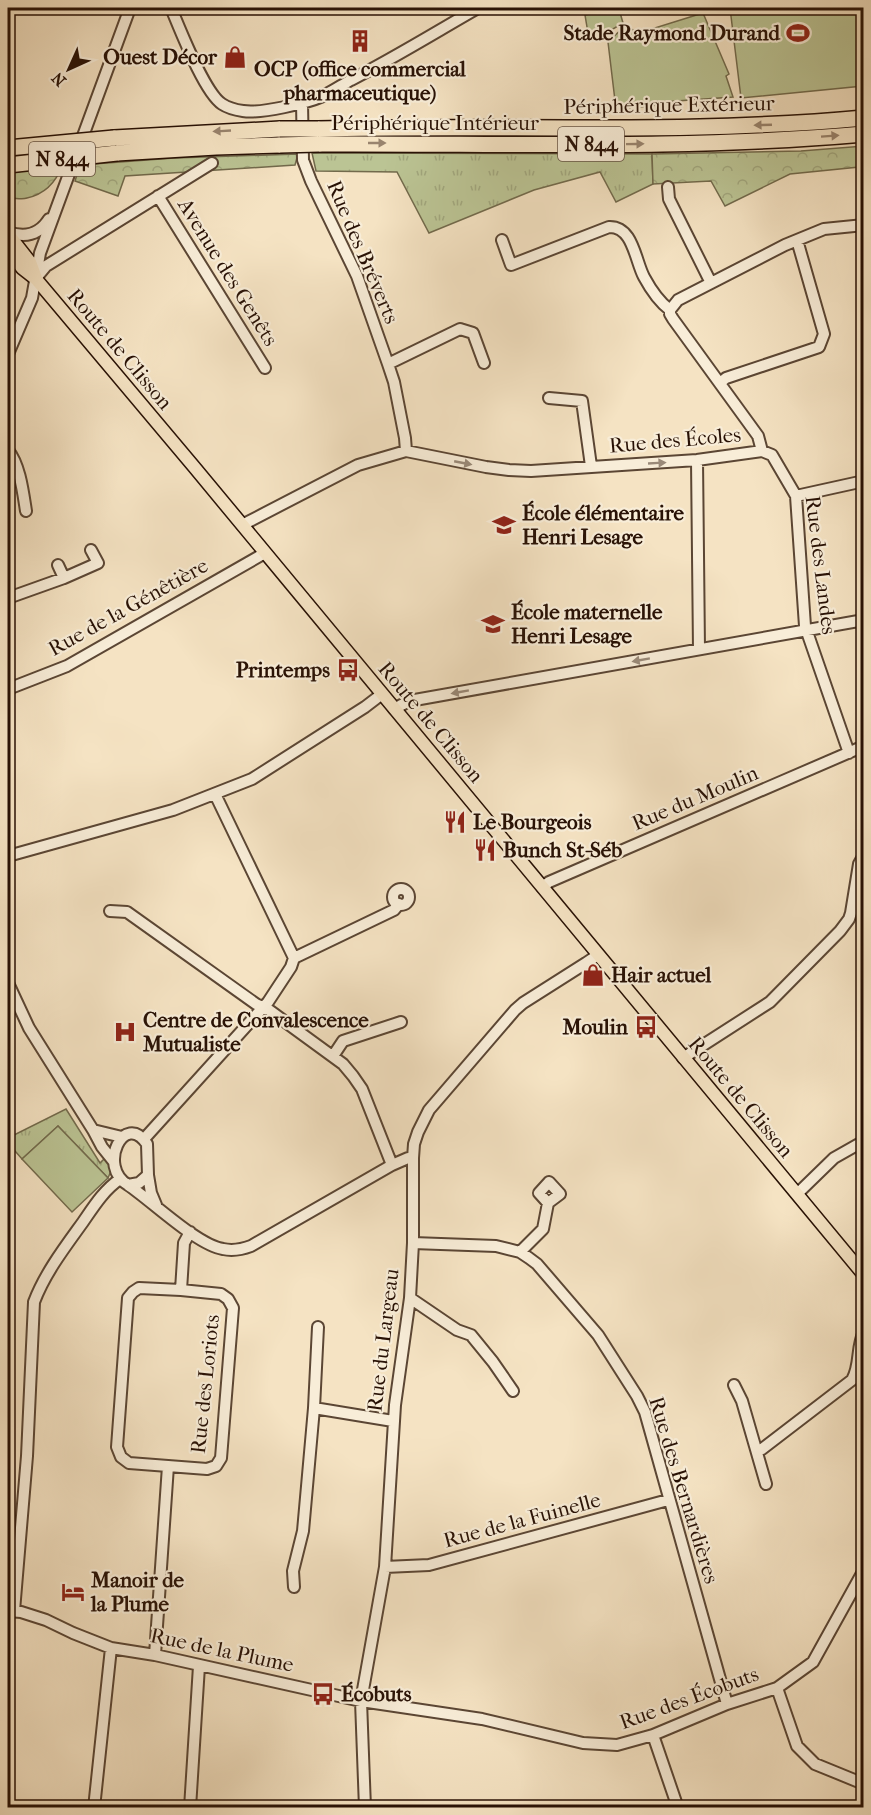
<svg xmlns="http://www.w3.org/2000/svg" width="871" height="1815" viewBox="0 0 871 1815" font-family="'IM FELL French Canon',serif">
	<defs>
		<pattern id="grass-tufts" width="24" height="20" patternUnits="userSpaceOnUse" patternTransform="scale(1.5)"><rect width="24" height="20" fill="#bbc494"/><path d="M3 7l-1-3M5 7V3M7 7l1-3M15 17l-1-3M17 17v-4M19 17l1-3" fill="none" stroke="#a1a77e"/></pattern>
		<pattern id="forest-crowns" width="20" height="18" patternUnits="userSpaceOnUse" patternTransform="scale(1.5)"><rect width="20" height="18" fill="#bbc494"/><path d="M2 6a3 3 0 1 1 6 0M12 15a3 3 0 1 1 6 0" fill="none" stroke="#a1a77e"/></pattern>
	</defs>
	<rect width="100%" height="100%" fill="#f5e3c3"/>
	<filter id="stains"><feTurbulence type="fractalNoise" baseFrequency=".00333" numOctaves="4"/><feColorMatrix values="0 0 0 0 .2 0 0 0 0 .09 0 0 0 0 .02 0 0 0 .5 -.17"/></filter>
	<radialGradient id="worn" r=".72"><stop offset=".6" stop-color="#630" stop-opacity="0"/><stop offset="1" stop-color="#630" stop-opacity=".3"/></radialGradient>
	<path fill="url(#grass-tufts)" stroke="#726a4c" stroke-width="1.5" d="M312,153L652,154L653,184L616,202L600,172L534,190L429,233L397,172L316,171Z
		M66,1109L100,1163L106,1157L111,1171L108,1178L58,1126L22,1159L8,1143V1138Z"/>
	<path fill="url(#forest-crowns)" stroke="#726a4c" stroke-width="1.5" d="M864,146L863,159L859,160V167L790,174L725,206L711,181L653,184L652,154L801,151Z
		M298,154L295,165L125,176L118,196L75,181L80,165L174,158Z
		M62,166C56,182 45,194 27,198C22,200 13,198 8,197V173Z"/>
	<path fill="#bbc494" stroke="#726a4c" stroke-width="1.5" d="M614,8L619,9L623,23L613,29L588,33L585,15Z
		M730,8H863V86L741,98Z
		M703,13L729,74L726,76L733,97L662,102L653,106L616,109L608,42L625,26L639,33Z
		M58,1126L108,1178L72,1212L22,1159Z"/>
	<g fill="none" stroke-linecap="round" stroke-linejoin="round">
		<g stroke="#5b4634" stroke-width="14">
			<path id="minor" d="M171,8C180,29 204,92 222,104C228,108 236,110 243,111C261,114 307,103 323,96C333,91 342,85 351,80C394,58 436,32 478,8
				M302,102L303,160L311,181L357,276L388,364L394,382L405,438L406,451
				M668,187L669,199L711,283
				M158,196L265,368
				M8,232C25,238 39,235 49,219
				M502,240L511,265L609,227C633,226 635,260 644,277C651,290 658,301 670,310
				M36,278L46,266L212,163
				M670,310V314L673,319L758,436L762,451L772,455L796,496L805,626L849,753
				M670,310L678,300L785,245L824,229L864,225
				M8,354L32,298L40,253L130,8
				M388,364L460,329L473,333L484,363
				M720,383L726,378L819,347L824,334L797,240
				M549,398L582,401L591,466
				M8,450C20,465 23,492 26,511
				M697,460L699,649
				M796,496L864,481
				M242,525L358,465L406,451L486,467L509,470L531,471L697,460L762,451
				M64,578L98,563L91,550
				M8,598L64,578L58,565
				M8,689L67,666L265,553
				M394,709L409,701L864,620
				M8,856L173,810L252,779L365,707L382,694
				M542,887L549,882L864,746
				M393 897a8 8 0 1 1 16 0a8 8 0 1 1-16 0Z
				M110,911L127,912L256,1004L269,1010L343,1064L353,1076L362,1089L392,1165
				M294,958L394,910L399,904
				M8,983L29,1028L93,1130L102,1147L114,1162
				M333,1056L343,1041L401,1022
				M683,1058L770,1002L840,931L849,919L851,913L859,864L864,855
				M93,1130L122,1137
				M144,1139L268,1002L291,967L294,958L215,794
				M148,1175L139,1183L128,1185C97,1167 124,1110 147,1144L148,1175L151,1193L156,1205
				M128,1185C152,1201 197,1245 223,1249C232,1251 243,1249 251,1246L392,1165L408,1158H413
				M797,1194L834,1158L864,1141
				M413,1243L496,1246L520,1252L529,1258L537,1264L598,1335L637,1396L645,1412L727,1704
				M520,1252L543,1229L548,1203L560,1194L549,1182L539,1193L548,1203
				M410,1298L457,1330L471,1335L493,1362L513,1391
				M318,1327L314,1408L393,1421
				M734,1385L742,1401L766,1484
				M757,1451L762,1449L852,1380C861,1365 856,1347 864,1332
				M168,1466L129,1463L121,1457L117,1447L128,1298L133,1292L139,1288L181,1290L184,1243L190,1232
				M385,1567L429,1565L668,1500
				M294,1587L293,1571L303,1531L314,1408
				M8,1611L21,1612L46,1620L73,1633L111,1648L155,1655L361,1701L482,1719L583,1743L617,1745L653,1735L727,1704L777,1688L813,1662L864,1570
				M14,1611L27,1456L34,1302C45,1273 65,1247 83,1222C94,1206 104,1190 120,1179
				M155,1655L168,1466L207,1469L216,1466L221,1458L233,1308L228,1299L221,1294L181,1290
				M777,1688L797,1746L815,1764L864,1784
				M653,1735L678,1808
				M94,1808L111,1648
				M190,1808L199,1666
				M365,1808L361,1701L385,1567L395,1405L410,1298L413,1243V1158L414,1144L418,1132L429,1110L515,1010L523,1003L586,963L598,955"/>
		</g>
		<g stroke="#281105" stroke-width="15">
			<path id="major" d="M8,234L30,262L36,278
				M8,249L22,268L36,279L195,468L864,1275"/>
		</g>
		<g stroke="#281105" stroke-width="18">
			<path id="highway" d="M318,129C500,124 682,135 864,118
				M114,138L280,129
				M319,144C500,143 683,150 864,134
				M117,153L216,147L280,145"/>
		</g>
		<use href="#minor" stroke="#f8edd8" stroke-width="10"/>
		<use href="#major" stroke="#f5e3c3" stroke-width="12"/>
		<use href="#highway" stroke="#f5e3c3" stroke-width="15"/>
		<g stroke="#281105" stroke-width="18" stroke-linecap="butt">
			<path id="highway-bridge" d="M280,129H318
				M280,145L319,144
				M8,148L114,138
				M8,165L117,153"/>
		</g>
		<use href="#highway-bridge" stroke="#f5e3c3" stroke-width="15"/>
	</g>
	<defs><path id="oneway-solid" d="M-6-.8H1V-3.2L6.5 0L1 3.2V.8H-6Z" transform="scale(1.5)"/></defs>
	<g fill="#99846e">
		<use href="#oneway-solid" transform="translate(763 125) rotate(178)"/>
		<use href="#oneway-solid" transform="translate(222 131) rotate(177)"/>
		<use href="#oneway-solid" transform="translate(830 136) rotate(-4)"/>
		<use href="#oneway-solid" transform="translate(377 143)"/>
		<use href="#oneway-solid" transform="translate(635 144) rotate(-1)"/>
	</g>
	<g fill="#9a8a79">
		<use href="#oneway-solid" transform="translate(463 463) rotate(11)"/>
		<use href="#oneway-solid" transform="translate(657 463) rotate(-3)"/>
		<use href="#oneway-solid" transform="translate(641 660) rotate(170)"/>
		<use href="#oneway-solid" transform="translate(460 692) rotate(170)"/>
	</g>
	<defs>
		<g id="stadium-bare" transform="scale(1.8)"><path d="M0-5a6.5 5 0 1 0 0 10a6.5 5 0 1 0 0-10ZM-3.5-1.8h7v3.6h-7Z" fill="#8f2418" stroke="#f8edd8" stroke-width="2.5" paint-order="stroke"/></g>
		<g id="building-bare" transform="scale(1.8)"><path d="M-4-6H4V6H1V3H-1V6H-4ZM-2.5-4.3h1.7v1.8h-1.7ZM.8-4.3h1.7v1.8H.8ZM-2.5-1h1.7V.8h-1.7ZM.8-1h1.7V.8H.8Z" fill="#8f2418" stroke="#f8edd8" stroke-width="2.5" paint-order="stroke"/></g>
		<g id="shop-bare" transform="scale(1.8)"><path d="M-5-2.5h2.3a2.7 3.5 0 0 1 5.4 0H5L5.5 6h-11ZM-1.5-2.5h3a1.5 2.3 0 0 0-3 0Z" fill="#8f2418" stroke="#f8edd8" stroke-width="2.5" paint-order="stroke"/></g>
		<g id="school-bare" transform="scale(1.8)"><path d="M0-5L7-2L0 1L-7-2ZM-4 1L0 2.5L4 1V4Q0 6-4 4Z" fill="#8f2418" stroke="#f8edd8" stroke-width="2.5" paint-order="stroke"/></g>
		<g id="bus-bare" transform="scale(1.8)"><path d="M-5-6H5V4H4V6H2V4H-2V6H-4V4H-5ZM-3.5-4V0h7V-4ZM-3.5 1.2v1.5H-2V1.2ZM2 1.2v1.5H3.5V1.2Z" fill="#8f2418" stroke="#f8edd8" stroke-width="2.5" paint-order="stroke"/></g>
		<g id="restaurant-bare" transform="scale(1.8)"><path d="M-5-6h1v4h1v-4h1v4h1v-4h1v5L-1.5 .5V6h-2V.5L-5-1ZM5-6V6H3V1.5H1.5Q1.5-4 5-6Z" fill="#8f2418" stroke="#f8edd8" stroke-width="2.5" paint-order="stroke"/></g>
		<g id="hospital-bare" transform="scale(1.8)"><path d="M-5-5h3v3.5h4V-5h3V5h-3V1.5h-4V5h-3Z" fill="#8f2418" stroke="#f8edd8" stroke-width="2.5" paint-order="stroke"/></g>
		<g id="hotel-bare" transform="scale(1.8)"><path d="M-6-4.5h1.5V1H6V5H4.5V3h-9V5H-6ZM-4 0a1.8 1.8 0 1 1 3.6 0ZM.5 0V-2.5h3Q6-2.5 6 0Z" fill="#8f2418" stroke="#f8edd8" stroke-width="2.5" paint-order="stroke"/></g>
	</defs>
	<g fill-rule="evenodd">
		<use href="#stadium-bare" x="798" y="33"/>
		<use href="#building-bare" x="360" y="41"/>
		<use href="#shop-bare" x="235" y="57"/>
		<use href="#school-bare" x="504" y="525"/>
		<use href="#school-bare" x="493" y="624"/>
		<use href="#bus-bare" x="348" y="670"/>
		<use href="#restaurant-bare" x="455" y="822"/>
		<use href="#restaurant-bare" x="485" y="850"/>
		<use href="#shop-bare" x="593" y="975"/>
		<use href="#bus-bare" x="646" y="1027"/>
		<use href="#hospital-bare" x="125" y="1032"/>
		<use href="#hotel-bare" x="73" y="1592"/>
		<use href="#bus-bare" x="323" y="1694"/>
	</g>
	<g text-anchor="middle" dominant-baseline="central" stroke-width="4.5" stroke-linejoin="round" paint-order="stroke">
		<g fill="#f8edd8" stroke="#665344" stroke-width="1.5">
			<rect x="558" y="127" width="66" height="34" rx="4.5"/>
			<rect x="29" y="142" width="66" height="34" rx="4.5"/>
		</g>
		<g font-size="20" font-weight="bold" fill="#281105">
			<text x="591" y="144">N 844</text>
			<text x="62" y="159">N 844</text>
		</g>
		<g font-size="21" font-weight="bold" fill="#281105" stroke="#f8edd8" text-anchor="start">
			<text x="780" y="33" text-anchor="end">Stade Raymond Durand</text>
			<text x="217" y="57" text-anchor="end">Ouest Décor</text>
			<text x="360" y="69" text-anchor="middle">OCP (office commercial<tspan x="360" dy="24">pharmaceutique)</tspan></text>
			<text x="522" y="513">École élémentaire<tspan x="522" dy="24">Henri Lesage</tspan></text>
			<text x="511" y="612">École maternelle<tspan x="511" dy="24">Henri Lesage</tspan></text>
			<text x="330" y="670" text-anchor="end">Printemps</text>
			<text x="473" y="822">Le Bourgeois</text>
			<text x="503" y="850">Bunch St-Séb</text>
			<text x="611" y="975">Hair actuel</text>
			<text x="143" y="1020">Centre de Convalescence<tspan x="143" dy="24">Mutualiste</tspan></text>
			<text x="628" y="1027" text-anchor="end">Moulin</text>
			<text x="91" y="1580">Manoir de<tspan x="91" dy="24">la Plume</tspan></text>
			<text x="341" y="1694">Écobuts</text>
		</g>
		<g font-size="21" fill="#281105" stroke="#f8edd8">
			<text transform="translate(669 105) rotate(-1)">Périphérique Extérieur</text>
			<text x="435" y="123">Périphérique Intérieur</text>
			<text transform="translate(363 252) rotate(67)">Rue des Bréverts</text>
			<text transform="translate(228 272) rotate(58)">Avenue des Genêts</text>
			<text transform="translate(120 349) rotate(50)">Route de Clisson</text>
			<text transform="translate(675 440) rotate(-5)">Rue des Écoles</text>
			<text transform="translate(821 565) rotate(83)">Rue des Landes</text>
			<text transform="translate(128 607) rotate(-29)">Rue de la Génêtière</text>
			<text transform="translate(431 722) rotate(50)">Route de Clisson</text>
			<text transform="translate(695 798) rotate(-23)">Rue du Moulin</text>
			<text transform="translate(741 1097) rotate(50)">Route de Clisson</text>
			<text transform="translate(383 1340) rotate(-83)">Rue du Largeau</text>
			<text transform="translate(205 1384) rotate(-84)">Rue des Loriots</text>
			<text transform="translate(684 1490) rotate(73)">Rue des Bernardières</text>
			<text transform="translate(522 1520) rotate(-15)">Rue de la Fuinelle</text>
			<text transform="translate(222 1650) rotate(12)">Rue de la Plume</text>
			<text transform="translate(689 1698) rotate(-20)">Rue des Écobuts</text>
		</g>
	</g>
	<rect width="871" height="1815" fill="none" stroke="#f5e3c3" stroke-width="30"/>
	<rect x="9" y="9" width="853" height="1797" fill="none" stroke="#281105" stroke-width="3"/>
	<rect x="15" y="15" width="841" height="1785" fill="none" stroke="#281105" stroke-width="1.5"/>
	<g transform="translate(69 69) rotate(225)" stroke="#f8edd8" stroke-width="4.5" paint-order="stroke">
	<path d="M0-4.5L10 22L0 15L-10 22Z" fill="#281105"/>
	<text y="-9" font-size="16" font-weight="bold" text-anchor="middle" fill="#281105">N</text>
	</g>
	<rect width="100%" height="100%" filter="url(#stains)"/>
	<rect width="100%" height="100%" fill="url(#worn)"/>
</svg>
